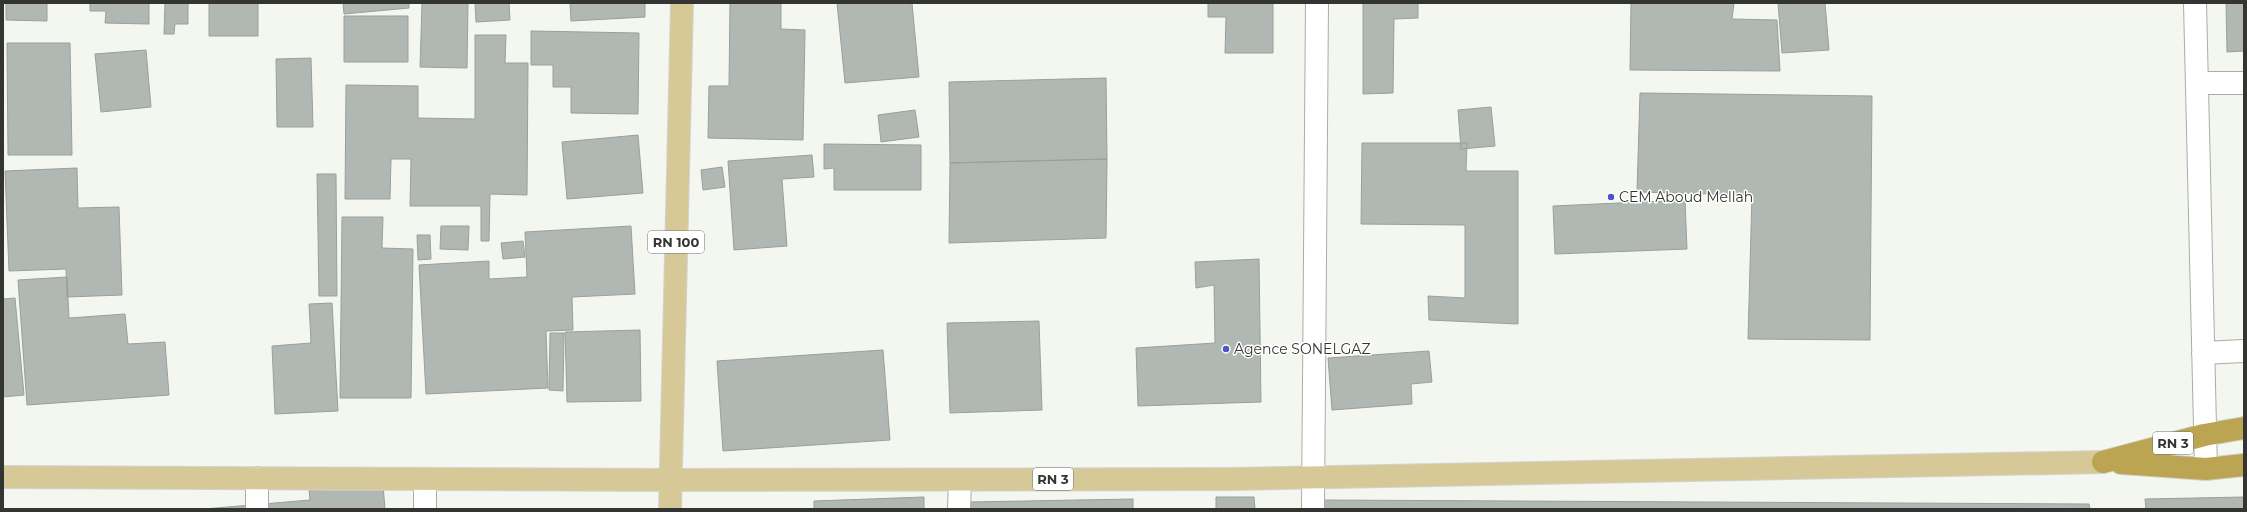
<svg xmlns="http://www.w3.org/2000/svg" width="2247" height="512" viewBox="0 0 2247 512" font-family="Montserrat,sans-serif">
	<rect width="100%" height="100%" fill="#f4f7ef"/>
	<path fill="#b1b8b3" stroke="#99a09b" d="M6,3H47V21L6,20Z
		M90,3H149V24L105,23L106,11H90Z
		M156,3H188V24H175L174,34H164L165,3Z
		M209,3H258V36H209Z
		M343,3H409V8L344,14Z
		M422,3H468L467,68L420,67Z
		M475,3H509L510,20L476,22Z
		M570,3H645V17L571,21Z
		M730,3H781V29L805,30L803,140L708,138L709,86H729Z
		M837,3H912L919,77L845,83Z
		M1208,3H1273V53H1225L1226,17H1208Z
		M1363,3H1418V18L1394,19L1393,93L1363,94Z
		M1631,3H1734L1732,19L1777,20L1780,71L1630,70Z
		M1778,3H1825L1829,50L1782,53Z
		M2226,3H2244V51L2227,52Z
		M344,16H408V62H344Z
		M531,31L639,33L638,114L571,113V87H553V65H531Z
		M475,35H506L505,63H528L527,195L490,194L489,241H481V206H410L411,159H391L390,199H345L346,85L418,86V118L475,119Z
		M7,43H70L72,155H8Z
		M146,50L151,107L101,112L95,54Z
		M311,58L313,127H277L276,59Z
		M1106,78L1107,159L950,163L949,82Z
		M1640,93L1872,96L1870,340L1748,339L1752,195L1637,192Z
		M1491,107L1495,146L1461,149L1458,110Z
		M915,110L919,137L881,142L878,115Z
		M638,135L643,193L567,199L562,142Z
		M1362,143H1467L1466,171H1518V324L1429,320L1428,296L1465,298V225L1361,224Z
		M824,144L921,145V190H834V168L824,169Z
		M812,155L814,177L782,179L787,246L734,250L728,161Z
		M1107,159L1106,238L949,243L950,163Z
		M722,167L725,187L703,190L701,170Z
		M77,168L78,208L119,207L122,295L67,297L66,269L9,271L5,171Z
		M317,174H336L337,296H319Z
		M1685,200L1687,249L1555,254L1553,206Z
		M342,217H383L382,248L413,249L411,398H340Z
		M441,226H469L468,250L440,249Z
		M631,226L635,294L572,297L573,330L546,331L548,388L426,394L419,265L489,261V279L527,277L525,232Z
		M417,235H430L431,259L418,260Z
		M523,241L525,257L503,259L501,243Z
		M1259,259L1261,402L1138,406L1136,348L1215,343L1214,285L1196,288L1195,262Z
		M67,277L69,318L125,314L128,344L165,342L169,395L27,405L18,280Z
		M15,298L24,395L3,397V299Z
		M332,303L338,411L275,414L272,346L311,343L309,304Z
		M1039,321L1042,410L950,413L947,323Z
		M640,330L641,401L567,402L565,332Z
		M550,333H564L563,391L549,390Z
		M883,350L890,440L723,451L717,361Z
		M1429,351L1432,382L1411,384L1412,404L1332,410L1328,358Z
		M383,485L385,509H204L310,500L309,490Z
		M924,497V509H814V501Z
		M1216,497H1254L1255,509H1216Z
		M2244,497V509H2146L2145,499Z
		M1133,499V509H969V502Z
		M1321,500L2089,504L2090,509H1321Z"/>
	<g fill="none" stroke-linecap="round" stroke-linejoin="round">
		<g stroke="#aaada5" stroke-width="24">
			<path id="street" d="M2195,3L2206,469
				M2197,83H2244
				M2203,353L2244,351
				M425,479V509
				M257,509V478
				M959,509L960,480"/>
		</g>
		<g stroke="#aaada5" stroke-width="24">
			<path id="secondary" d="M1313,509L1317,3"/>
		</g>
		<g stroke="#d2d3d2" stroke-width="24">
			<path id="primary" d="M3,477L670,480L1230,479L2103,462
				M670,509L682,3"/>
		</g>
		<g stroke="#d2d3d2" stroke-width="24">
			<path id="highway" d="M2103,462L2204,435L2244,428
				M2121,463L2206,469L2244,465"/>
		</g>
		<use href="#street" stroke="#fff" stroke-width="22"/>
		<use href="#secondary" stroke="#fff" stroke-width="22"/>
		<use href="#primary" stroke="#d7c997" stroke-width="22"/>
		<use href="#highway" stroke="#bca552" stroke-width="22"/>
	</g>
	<g fill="#4b54c9" stroke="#fff" stroke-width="1.5">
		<circle cx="1611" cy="197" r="4"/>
		<circle cx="1226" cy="349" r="4"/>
	</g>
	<g text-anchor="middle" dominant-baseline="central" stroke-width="3" stroke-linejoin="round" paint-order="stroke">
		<g fill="#fff" stroke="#717270" stroke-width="1">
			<rect x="648" y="231" width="56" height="22" rx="3"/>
			<rect x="2153" y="432" width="40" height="22" rx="3"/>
			<rect x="1033" y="468" width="40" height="22" rx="3"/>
		</g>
		<g font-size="13" font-weight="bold" fill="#343532">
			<text x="676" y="242">RN 100</text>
			<text x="2173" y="443">RN 3</text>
			<text x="1053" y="479">RN 3</text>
		</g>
		<g font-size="14" fill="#343532" stroke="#fff" text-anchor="start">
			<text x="1619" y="197">CEM Aboud Mellah</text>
			<text x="1234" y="349">Agence SONELGAZ</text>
		</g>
	</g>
	<rect width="2247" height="512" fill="none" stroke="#343532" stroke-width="8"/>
</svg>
